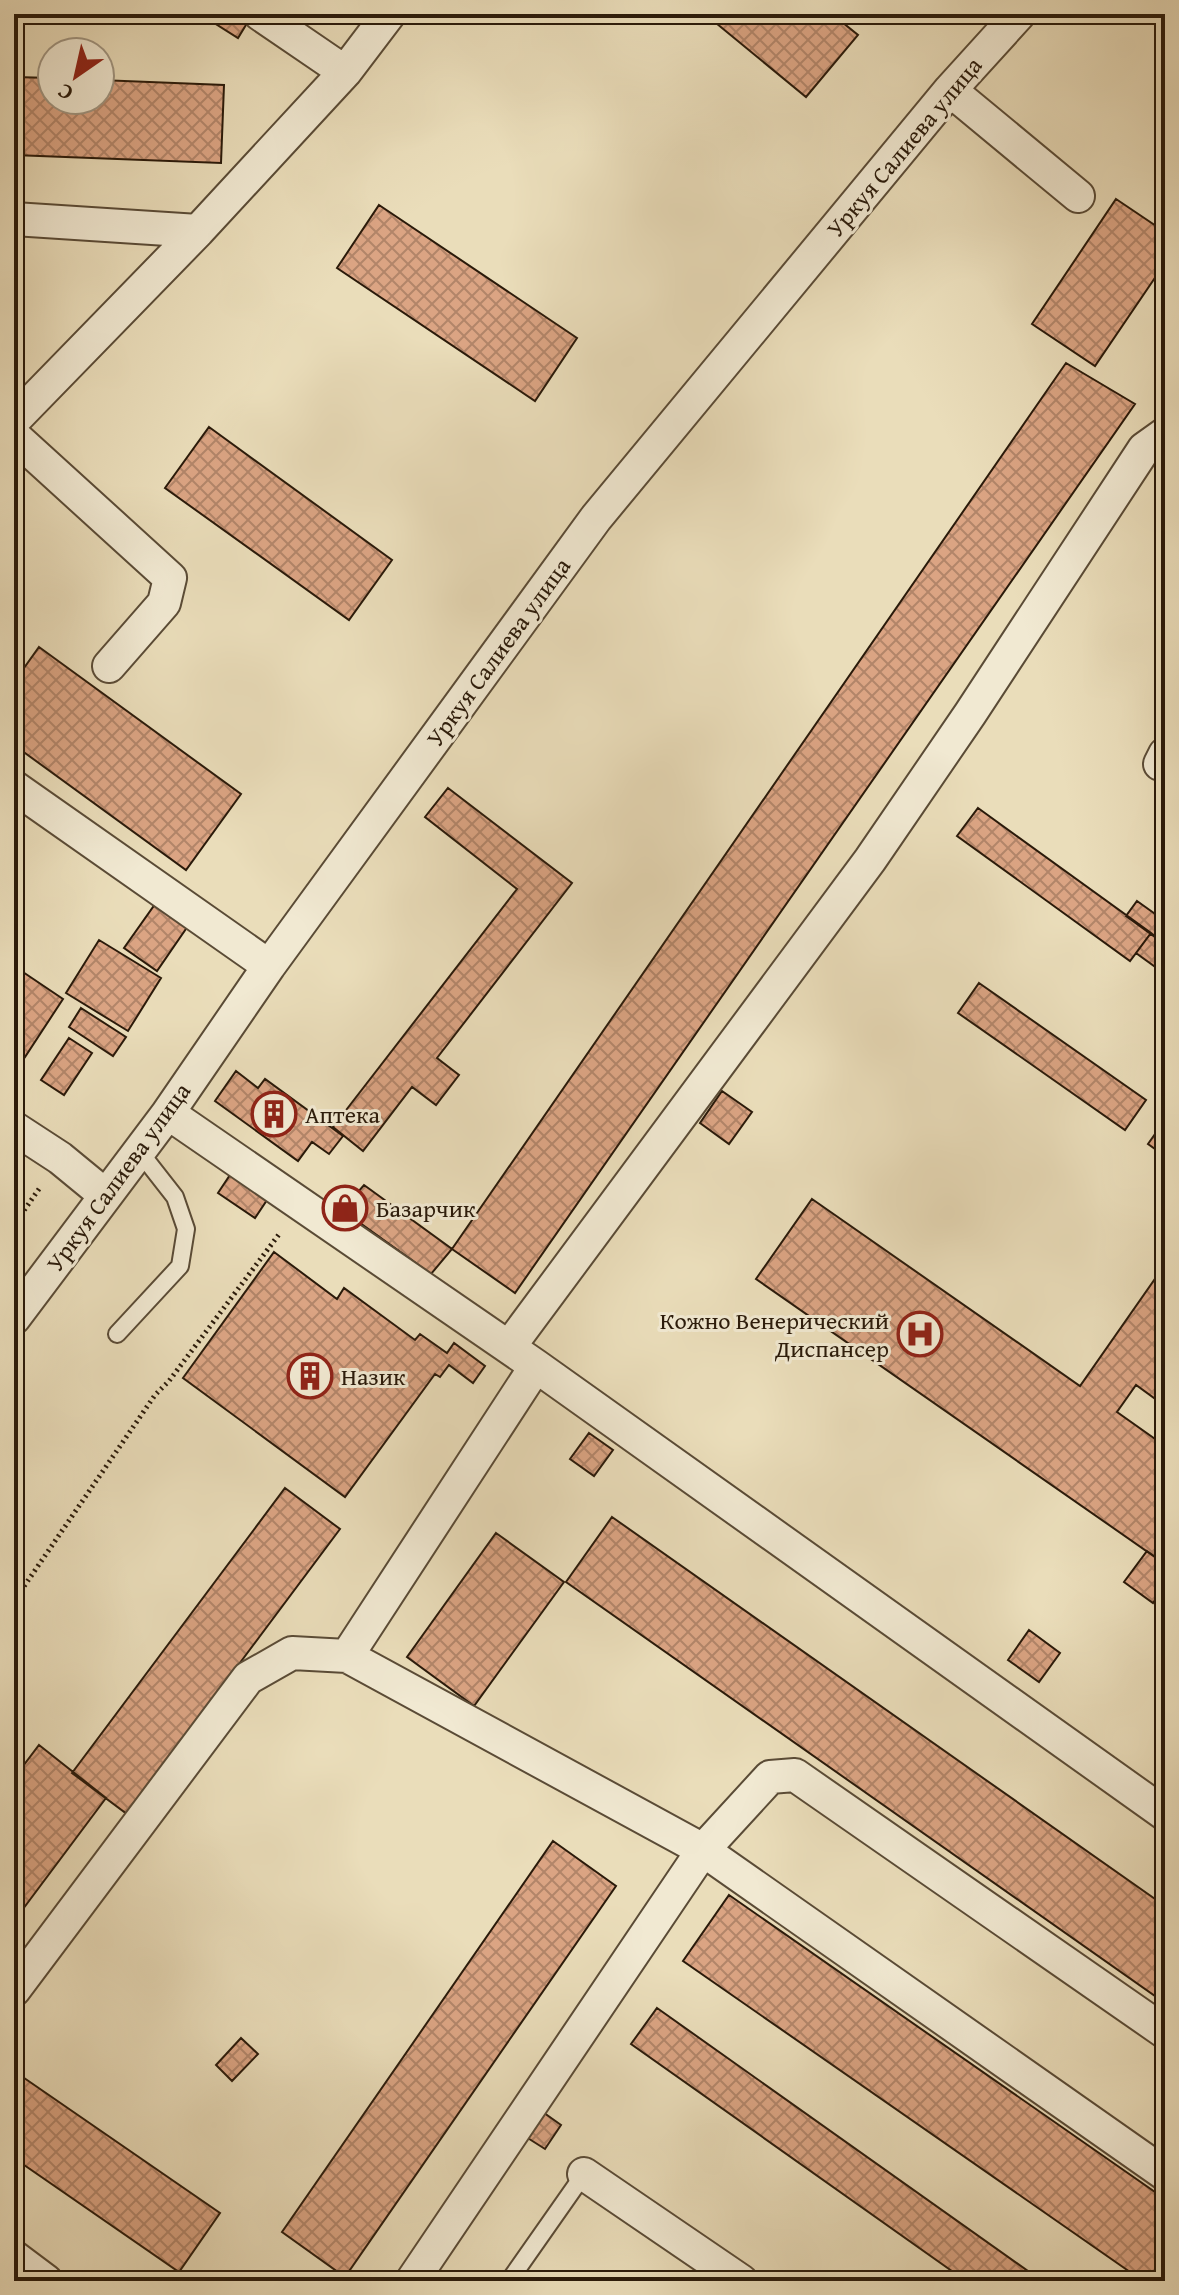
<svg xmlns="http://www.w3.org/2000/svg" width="1179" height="2295" viewBox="0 0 1179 2295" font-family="'Gentium Book Plus',serif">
	<defs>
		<pattern id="building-cross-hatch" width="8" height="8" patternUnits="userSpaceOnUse" patternTransform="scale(2)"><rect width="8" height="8" fill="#dba483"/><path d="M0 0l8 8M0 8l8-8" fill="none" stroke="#b28569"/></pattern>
	</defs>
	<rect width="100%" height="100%" fill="#eaddba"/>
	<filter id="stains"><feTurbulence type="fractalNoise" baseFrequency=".0025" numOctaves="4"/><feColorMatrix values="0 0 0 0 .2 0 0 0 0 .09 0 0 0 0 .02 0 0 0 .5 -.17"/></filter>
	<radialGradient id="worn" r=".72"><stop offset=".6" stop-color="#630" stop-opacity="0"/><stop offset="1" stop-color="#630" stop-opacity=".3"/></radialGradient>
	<path fill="url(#building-cross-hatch)" stroke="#2a1a0a" stroke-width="2" d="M200,14H241L249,20L238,38Z
		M705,14H832L858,35L806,97Z
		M14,77L52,78V100H100V80L224,85L221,163L14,155Z
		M1116,199L1165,232V263L1095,366L1032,324Z
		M379,205L577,338L535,401L337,268Z
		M1066,363L1135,404L515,1293L452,1249Z
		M209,427L392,560L349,620L165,488Z
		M39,647L241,794L186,870L14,745V682Z
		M448,788L572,883L437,1058L459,1075L436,1105L412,1087L363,1151L333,1127L517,889L425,817Z
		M978,808L1151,933L1130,961L957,836Z
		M158,900L190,923L157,971L124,948Z
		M1137,901L1165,921V938L1162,942L1126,916Z
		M1151,933L1165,944V974L1136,953Z
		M99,940L161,978L128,1031L66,993Z
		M14,966L63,999L25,1057L14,1049Z
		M979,983L1146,1100L1125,1130L958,1013Z
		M81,1008L126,1037L113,1056L69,1027Z
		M69,1038L92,1053L64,1095L41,1080Z
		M236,1071L258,1088L265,1079L343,1136L329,1154L312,1142L298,1161L215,1101Z
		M722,1091L752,1112L729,1144L700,1123Z
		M1165,1120V1156L1148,1144Z
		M230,1175L267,1200L255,1218L218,1193Z
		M364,1185L452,1249L431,1274L342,1210Z
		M812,1199L1080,1386L1157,1276L1165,1282V1406L1136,1385L1117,1412L1165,1446V1564L756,1279Z
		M274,1252L337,1299L344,1288L415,1340L420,1334L447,1353L454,1343L485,1366L473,1383L449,1365L440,1377L435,1374L345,1497L183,1378Z
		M589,1433L613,1450L594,1476L570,1459Z
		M285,1488L340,1529L127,1814L72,1773Z
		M612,1517L1165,1906V2003L566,1582Z
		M496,1533L564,1582L474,1706L407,1657Z
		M1147,1551L1165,1564V1586L1153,1603L1124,1582Z
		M1029,1630L1060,1653L1039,1682L1008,1660Z
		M39,1745L106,1798L14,1921V1778Z
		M553,1841L616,1886L345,2277L282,2232Z
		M729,1895L1165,2199V2281H1143L683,1961Z
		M657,2008L1042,2281H966L631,2044Z
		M241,2038L258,2054L232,2081L216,2065Z
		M14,2071L220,2213L179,2272L14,2158Z
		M540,2110L561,2125L545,2149L523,2135Z"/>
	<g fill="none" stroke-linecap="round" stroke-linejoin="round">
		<g stroke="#5a4b36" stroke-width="20">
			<path id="service" d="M117,1334L180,1266L186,1229L175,1197L139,1151
				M509,2281L584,2174"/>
		</g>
		<g stroke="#5a4b36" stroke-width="36">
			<path id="minor" d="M260,14L345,72
				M950,90L1078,196
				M14,219L198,231
				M14,420L198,231L345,72L389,14
				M14,436L170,578L164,603L109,666
				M1160,764L1165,754
				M14,787L269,966
				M168,1113L536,1366L1165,1814
				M14,1128L60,1158L105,1195
				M14,1318L168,1113L269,966L596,518L950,90L1019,14
				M509,1347L870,860L970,714L1144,449L1165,434
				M347,1656L536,1366
				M14,1990L248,1678L292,1653L347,1656L703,1850L1165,2174
				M584,2174L741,2281
				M14,2257L46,2281
				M412,2281L703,1850L770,1777L795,1775L1165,2032"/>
		</g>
		<path stroke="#2a1a0a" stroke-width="5" stroke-dasharray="2 4" stroke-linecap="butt" d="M14,1225L41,1186
			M14,1601L155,1395L169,1381L280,1233"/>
		<use href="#service" stroke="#f1e9d2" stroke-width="16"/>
		<use href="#minor" stroke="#f1e9d2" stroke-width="32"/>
	</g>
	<defs>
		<g id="building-ring" transform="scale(2.3)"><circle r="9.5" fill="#f1e9d2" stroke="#8f2418" stroke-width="1.5"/><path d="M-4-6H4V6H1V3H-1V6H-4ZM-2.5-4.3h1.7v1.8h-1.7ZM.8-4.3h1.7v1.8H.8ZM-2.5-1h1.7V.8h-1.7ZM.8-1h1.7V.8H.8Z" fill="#8f2418"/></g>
		<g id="shop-ring" transform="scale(2.3)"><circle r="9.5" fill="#f1e9d2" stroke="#8f2418" stroke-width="1.5"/><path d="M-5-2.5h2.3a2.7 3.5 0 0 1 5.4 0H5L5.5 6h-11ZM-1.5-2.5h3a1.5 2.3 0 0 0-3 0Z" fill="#8f2418"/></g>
		<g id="hospital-ring" transform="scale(2.3)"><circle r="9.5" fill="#f1e9d2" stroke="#8f2418" stroke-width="1.5"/><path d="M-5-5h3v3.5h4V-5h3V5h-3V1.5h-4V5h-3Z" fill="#8f2418"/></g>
	</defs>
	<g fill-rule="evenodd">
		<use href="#building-ring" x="274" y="1114"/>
		<use href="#shop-ring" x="345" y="1208"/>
		<use href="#hospital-ring" x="920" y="1334"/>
		<use href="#building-ring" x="310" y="1376"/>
	</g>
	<g text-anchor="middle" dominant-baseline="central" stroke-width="6" stroke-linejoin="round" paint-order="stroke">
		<g font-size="24" fill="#2a1a0a" stroke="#f1e9d2">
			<text transform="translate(904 147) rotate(-50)">Уркуя Салиева улица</text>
			<text transform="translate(498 652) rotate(-54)">Уркуя Салиева улица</text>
			<text transform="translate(118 1177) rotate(-54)">Уркуя Салиева улица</text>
		</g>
		<g font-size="24" fill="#2a1a0a" stroke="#f1e9d2" text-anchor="start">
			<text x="305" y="1114">Аптека</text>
			<text x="376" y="1208">Базарчик</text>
			<text x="889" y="1320" text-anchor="end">Кожно Венерический<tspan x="889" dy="28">Диспансер</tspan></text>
			<text x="341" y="1376">Назик</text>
		</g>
	</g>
	<rect width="1179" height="2295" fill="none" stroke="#eaddba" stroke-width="48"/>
	<rect x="16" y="16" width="1147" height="2263" fill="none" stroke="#2a1a0a" stroke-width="4"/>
	<rect x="24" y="24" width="1131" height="2247" fill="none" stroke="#2a1a0a" stroke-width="2"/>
	<g transform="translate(76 76) rotate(214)"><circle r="38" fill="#f1e9d2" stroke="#a19682" stroke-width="2"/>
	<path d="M0-6L14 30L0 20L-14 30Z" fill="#8f2418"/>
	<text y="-12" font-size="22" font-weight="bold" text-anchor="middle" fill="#2a1a0a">С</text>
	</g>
	<rect width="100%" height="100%" filter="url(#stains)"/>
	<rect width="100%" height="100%" fill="url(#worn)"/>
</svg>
